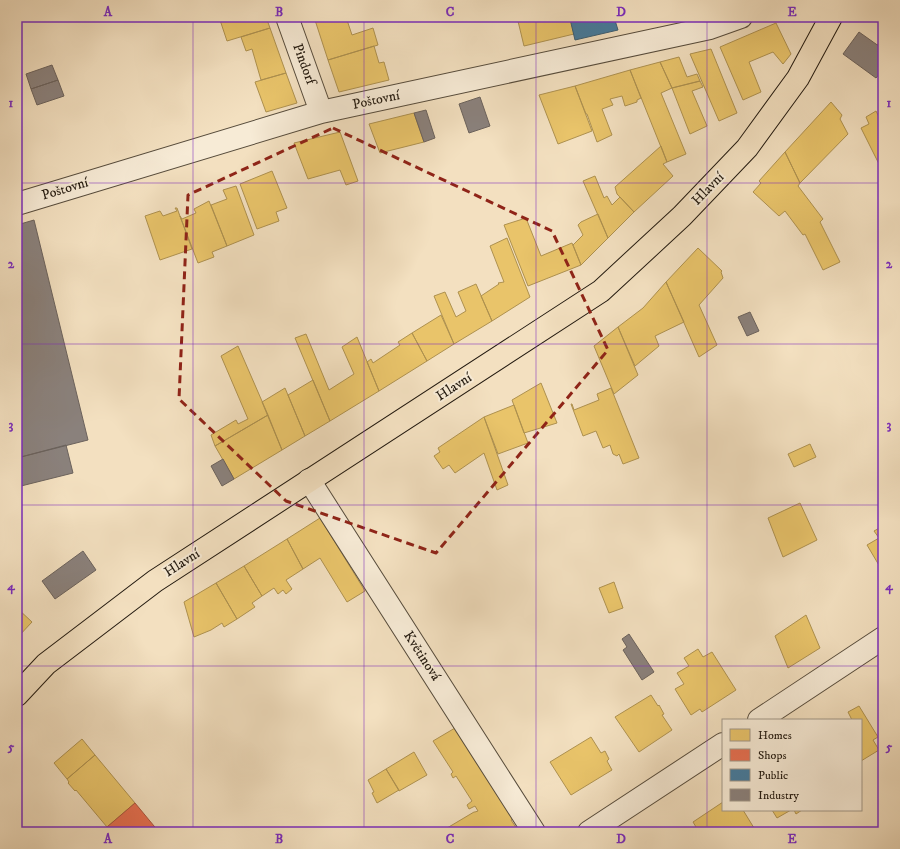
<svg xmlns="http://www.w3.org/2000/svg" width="900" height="849" viewBox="0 0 900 849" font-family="'IM FELL DW Pica',serif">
	<rect width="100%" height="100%" fill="#f3e0c0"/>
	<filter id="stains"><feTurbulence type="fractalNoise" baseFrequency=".005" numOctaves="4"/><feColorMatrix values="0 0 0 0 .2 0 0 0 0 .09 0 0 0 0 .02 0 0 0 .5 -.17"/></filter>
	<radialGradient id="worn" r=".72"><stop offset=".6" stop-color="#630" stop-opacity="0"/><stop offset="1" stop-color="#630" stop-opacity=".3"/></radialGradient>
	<path fill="#e9c46a" stroke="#ae914f" d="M219,17H266L270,28L227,41Z
		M314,17H346L352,35L373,28L378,45L328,60Z
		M517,17H570L574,34L524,46Z
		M776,23L791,54L783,64L773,52L749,62L761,92L743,100L720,47Z
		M270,28L286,73L261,80L252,49L246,51L241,37Z
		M883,38V49L877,45Z
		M374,46L379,63L384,62L389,80L339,92L328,60Z
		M711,49L737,113L719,121L690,54Z
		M679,57L687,77L697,74L700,81L672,88L660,62Z
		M660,62L672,88L661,93L686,154L667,162L630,70Z
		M630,70L641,98L637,100V102L625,106L622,96L610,99L613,105L602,109L612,135L597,142L587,114H586L575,86Z
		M286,73L297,103L266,112L255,82Z
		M700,81L703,87L692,91L707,126L690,134L672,88Z
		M575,86L592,131L558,144L539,95Z
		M831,102L842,115L840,119L848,134L800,183L785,152Z
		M876,111L880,119L883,117V172L861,128L869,124L866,117Z
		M414,113L424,142L380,153L369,124Z
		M340,132L358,181L346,185L340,170L308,179L294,143Z
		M661,146L667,162L663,164L673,176L634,212L617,194L615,187Z
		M785,152L800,183L798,186L823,219L820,222L840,262L823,270L805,234L803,235L785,211L779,216L753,192L761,183L759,181Z
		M272,171L287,208L276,212L279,221L257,229L240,184Z
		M595,176L604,198L607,196L612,205L620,197L634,212L608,238L583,181Z
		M236,186L254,235L227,246L211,205L227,199L223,190Z
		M209,201L227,246L212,252L214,257L198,263L180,216L182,219L196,213L194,209Z
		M175,208H177L192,249L160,260L145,216L160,211L163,216L177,211Z
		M598,214L608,238L581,265L573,245L583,235L578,225L581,222Z
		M526,218L541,256L572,243L581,265L528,286L504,225Z
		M507,238L530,297L492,321L481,296L499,284L498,283L504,282L490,246Z
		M698,248L722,271L721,272L723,278L699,305L717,345L699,357L666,282Z
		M666,282L684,322L655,336L659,346L635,366L618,327L643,308Z
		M476,284L492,321L454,344L434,296L445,292L456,317L466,311L458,292Z
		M441,315L454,344L427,361L412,333Z
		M618,327L638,375L614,394L594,346Z
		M412,333L427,361L379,391L367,362L371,359L373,363L400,345L398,342Z
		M306,334L329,390L354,374L342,347L357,337L379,391L330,421L295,338Z
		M238,346L268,415L215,446L211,435L236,420L238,424L248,419L221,356Z
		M313,380L330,421L305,436L288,395Z
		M541,383L557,423L524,433L512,400Z
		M285,388L305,436L282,450L262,402Z
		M611,388L639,458L623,464L619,454L617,456L613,454L610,445L603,448L596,431L583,436L571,404H572L574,410L599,400L597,394Z
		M514,405L528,443L498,454L484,417Z
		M268,415L282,450L234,479L215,446Z
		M484,417L508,485L497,490L484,453L455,473L449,465L443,469L434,456L440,452L438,448Z
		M810,444L816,457L794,467L788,454Z
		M800,503L817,540L783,557L768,518Z
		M320,518L365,591L347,602L320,558L303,569L287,539Z
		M883,526V572L867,545L879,538L874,531Z
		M287,539L303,569L286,580L292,589L286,594L283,590L278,594L274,588L262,596L244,566Z
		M244,566L262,596L252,603L255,607L237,619L216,583Z
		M614,582L623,608L609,613L599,588Z
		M216,583L237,619L224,627L222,623L211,630L194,637L184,602Z
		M17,608L32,622L17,638Z
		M806,615L820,648L788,668L775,636Z
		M698,649L703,657L712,652L736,690L702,712L700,709L691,715L675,689L684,684L677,673L689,666L684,658Z
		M651,695L658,706L659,705L664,714L662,715L672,730L639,752L615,717Z
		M859,706L878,737L873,740L879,750L861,761V720H852L848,712Z
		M455,728L513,819L511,820L519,832L442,831L474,812H475L478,811L475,806L469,809L467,805L472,801L456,776L453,778L451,774L453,772L433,741Z
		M591,737L601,753L605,751L609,759L607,761L612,770L571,795L550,762Z
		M82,739L95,755L67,779L54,763Z
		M414,752L427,775L399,791L386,769Z
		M95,755L135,803L107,827L76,790L75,791L68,783L69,782L67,779Z
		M386,769L399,790L377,803L372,793L374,792L368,780Z
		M723,802V810H743L754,828L747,832H699L693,822Z
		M772,810H791L777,818Z
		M794,810H802L796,814Z"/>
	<path fill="#e76f51" stroke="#ac563e" d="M135,803L159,832H101L107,827Z"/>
	<path fill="#457b9d" stroke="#3b5e73" d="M581,17H614L618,30L575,40L570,19Z"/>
	<path fill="#8a817c" stroke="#6b625c" d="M859,32L883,49V70L876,78L843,54Z
		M52,65L58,80L31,89L26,74Z
		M58,80L64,96L37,105L31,89Z
		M480,97L490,126L469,133L459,104Z
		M426,110L435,138L424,142L414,113Z
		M34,220L88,440L17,458V225Z
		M750,312L759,331L747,336L738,317Z
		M66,445L73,473L17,487V458Z
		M223,459L234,479L222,486L211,466Z
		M83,551L96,570L55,599L42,581Z
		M629,634L654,672L642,680L623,650L627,647L622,639Z"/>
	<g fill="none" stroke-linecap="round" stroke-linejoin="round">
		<g stroke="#574c3c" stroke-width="24">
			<path id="minor" d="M287,17L321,112
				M17,204L321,112L710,28L741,17
				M309,480L534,832
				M759,720L883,638
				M589,832L723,744"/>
		</g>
		<g stroke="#231a10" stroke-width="24">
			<path id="major" d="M17,695L46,664L155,581L601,291L682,216L747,148L798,78L831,17"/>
		</g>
		<use href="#minor" stroke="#f7ebd6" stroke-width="22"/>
		<use href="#major" stroke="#f3e0c0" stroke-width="22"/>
	</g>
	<path fill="none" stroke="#8f2418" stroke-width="3" stroke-dasharray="8 5" stroke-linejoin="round" d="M333,128L552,231L608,350L436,553L286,501L179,399L188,195Z"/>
	<path fill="none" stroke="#7b2cbf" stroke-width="1" stroke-opacity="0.55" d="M193,17V832M364,17V832M536,17V832M707,17V832M17,183H883M17,344H883M17,505H883M17,666H883"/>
	<g text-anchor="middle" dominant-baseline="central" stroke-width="4" stroke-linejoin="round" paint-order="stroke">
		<g font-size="14" fill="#231a10" stroke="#f7ebd6">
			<text transform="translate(304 64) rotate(70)">Pindorf</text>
			<text transform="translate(376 100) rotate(-12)">Poštovní</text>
			<text transform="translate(65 189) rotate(-17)">Poštovní</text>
			<text transform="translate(708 189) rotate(-46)">Hlavní</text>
			<text transform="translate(454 387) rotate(-33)">Hlavní</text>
			<text transform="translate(182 563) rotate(-33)">Hlavní</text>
			<text transform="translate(422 656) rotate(57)">Květinová</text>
		</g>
	</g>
	<rect width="900" height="849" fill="none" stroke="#f3e0c0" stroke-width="44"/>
	<rect x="722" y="719" width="140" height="92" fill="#f7ebd6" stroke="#a29787"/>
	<rect x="730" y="729" width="20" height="12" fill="#e9c46a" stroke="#a29787"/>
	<text x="758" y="739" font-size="12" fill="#231a10">Homes</text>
	<rect x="730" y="749" width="20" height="12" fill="#e76f51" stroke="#a29787"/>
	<text x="758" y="759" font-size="12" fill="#231a10">Shops</text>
	<rect x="730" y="769" width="20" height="12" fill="#457b9d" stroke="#a29787"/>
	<text x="758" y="779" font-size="12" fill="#231a10">Public</text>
	<rect x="730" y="789" width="20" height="12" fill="#8a817c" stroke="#a29787"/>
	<text x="758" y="799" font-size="12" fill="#231a10">Industry</text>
	<rect x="22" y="22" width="856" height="805" fill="none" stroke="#7b2cbf" stroke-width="1.5"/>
	<g font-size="13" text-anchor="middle" font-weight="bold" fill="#7b2cbf">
		<text x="108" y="16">A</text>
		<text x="279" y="16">B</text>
		<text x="450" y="16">C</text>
		<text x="621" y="16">D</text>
		<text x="792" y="16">E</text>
		<text x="11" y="107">1</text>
		<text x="889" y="107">1</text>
		<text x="11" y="268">2</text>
		<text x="889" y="268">2</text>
		<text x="11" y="429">3</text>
		<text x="889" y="429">3</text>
		<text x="11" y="590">4</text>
		<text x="889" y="590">4</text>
		<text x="11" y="751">5</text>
		<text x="889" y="751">5</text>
		<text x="108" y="843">A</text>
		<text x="279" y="843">B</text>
		<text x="450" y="843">C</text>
		<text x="621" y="843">D</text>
		<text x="792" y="843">E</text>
	</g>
	<rect width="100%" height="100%" filter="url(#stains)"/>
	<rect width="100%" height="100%" fill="url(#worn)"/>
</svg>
